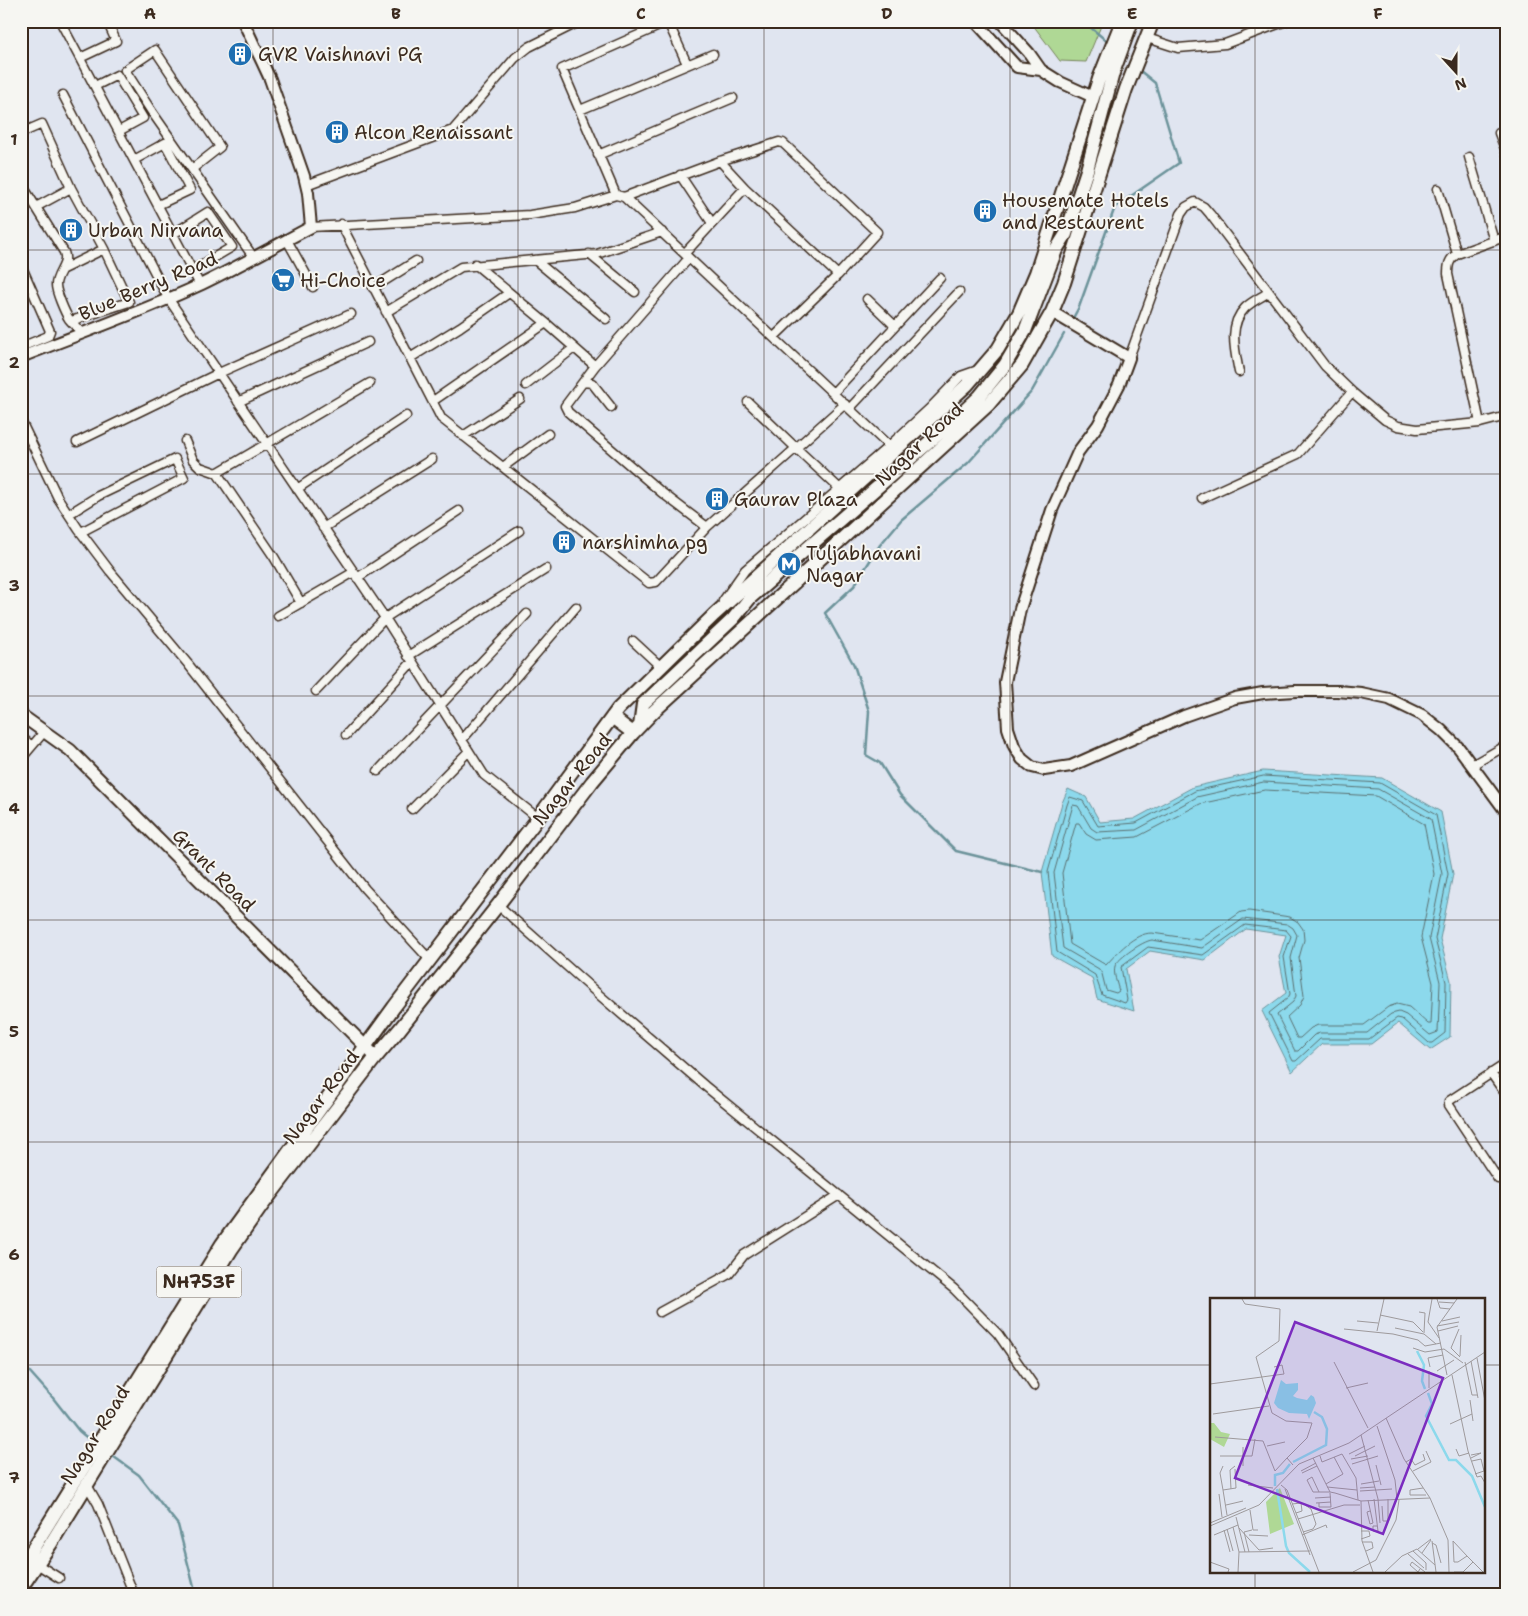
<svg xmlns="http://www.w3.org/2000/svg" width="1528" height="1616" viewBox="0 0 1528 1616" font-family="'Shantell Sans',sans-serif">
	<rect width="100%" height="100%" fill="#e0e5f0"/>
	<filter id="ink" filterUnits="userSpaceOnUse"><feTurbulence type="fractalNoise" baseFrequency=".02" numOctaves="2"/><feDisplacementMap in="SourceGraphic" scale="10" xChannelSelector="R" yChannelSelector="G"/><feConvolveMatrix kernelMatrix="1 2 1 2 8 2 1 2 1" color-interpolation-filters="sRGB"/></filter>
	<g filter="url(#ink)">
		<path fill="#afd895" stroke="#75815a" d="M1030,21H1103L1086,62L1060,61Z"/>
		<path fill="#8cd9ec" stroke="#6c939a" d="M1263,771L1382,778L1441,812L1453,874L1440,939L1451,981L1450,1037L1430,1050L1398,1023L1371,1044H1322L1292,1072L1262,1011L1286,993L1279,957L1286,935L1246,929L1205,960L1150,951L1126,969L1134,1011L1097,999L1092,978L1052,956L1042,872L1062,803L1068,789L1086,797L1100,822L1134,819L1193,787Z"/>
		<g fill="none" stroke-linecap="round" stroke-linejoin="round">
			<path stroke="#5b7070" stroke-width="1" d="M1264,776L1380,783L1436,815L1448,874L1435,939L1446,982L1445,1033L1432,1043H1429L1402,1019L1397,1018L1369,1039H1320L1296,1061H1293L1269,1013L1288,998L1290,994L1284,957L1291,936L1286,930L1245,925L1203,955L1148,947L1121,967L1127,1000L1125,1003L1102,995L1095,975L1057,952L1048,872L1067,805L1070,797L1083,801L1098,826L1136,823L1195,791Z
				M1264,782L1378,789L1431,819L1442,874L1429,938L1440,982L1438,1032L1430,1035L1406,1015L1399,1012L1391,1014L1367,1033H1320L1314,1035L1298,1051H1295L1277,1015L1293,1002L1296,996L1291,958L1297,935L1293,928L1287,924L1243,919L1202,948L1152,940C1143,941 1118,958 1115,966C1113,973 1117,984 1119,991L1116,993L1106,990L1102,974L1099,969L1063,948L1054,873L1073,805L1078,806L1091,828L1097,832L1136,830L1197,797Z
				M1265,790L1376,796L1424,824L1434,874L1421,937L1433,983L1431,1024H1428L1409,1007L1397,1004L1388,1007L1364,1025H1318L1311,1028L1300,1038H1297L1287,1017L1300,1005L1304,996L1299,958L1304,940L1303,929L1298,922L1290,917L1249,911L1241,912L1200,940L1152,933C1134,933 1117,953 1106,965L1070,944L1062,873L1076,823H1079L1086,834L1096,840L1137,837L1200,804Z"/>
			<path stroke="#6c939a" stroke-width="2.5" d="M1083,21L1109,43
				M1072,320L1079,307L1115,207L1179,163L1155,83L1139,70
				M1042,872L956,851L900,795L880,763L866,755L869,711L854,665L825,613L854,586L880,545L901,520L968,463L1032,391L1064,334
				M21,1226V1240
				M21,1362L53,1398L79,1431L91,1441
				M110,1454L139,1475L178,1525L196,1595"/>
			<g stroke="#3b2a1e" stroke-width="11">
				<path id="minor" d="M60,21L200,285
					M1147,38L1178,48L1225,44L1286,21
					M80,58L116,41L107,21
					M95,86L117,75L143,118L119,131
					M63,95L168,298L385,618L484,775L538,818
					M580,110L713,54
					M21,133L42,124L71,188L104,249
					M1499,133L1507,154
					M598,155L733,98
					M1469,157L1494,241
					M134,160L165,143L190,190L158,205
					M192,169L220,147L155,50L125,70L152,112L254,258
					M680,175L712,223
					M21,183L64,252C69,265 56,273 56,285C56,292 65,313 69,319C73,324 78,328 82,334
					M306,185L453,130L515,58L529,47L581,21
					M1438,189L1457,254
					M616,195L562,69L668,22L687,64
					M624,197L720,161L779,142L783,143L877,232L838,275L745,188L720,161
					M36,207L71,188
					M341,224L441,418L649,583L656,582L707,527L796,448L839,488
					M311,227L530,215L575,208L616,195L624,197L889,446
					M173,234L208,212L232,247L193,270
					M287,240L313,287
					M685,253L745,188
					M589,254L635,292
					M689,258L595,366L565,406L568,412L661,492L707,527
					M535,260L606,319
					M475,264L546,323L595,366
					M21,265L50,331L48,336L21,347
					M63,269L104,249L129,302L71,321
					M373,288L416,261
					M867,299L895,326
					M386,312L461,267L597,254L662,232
					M774,337L838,275
					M410,358L460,327L509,293
					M1129,358L1181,214L1186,207L1195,202L1204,207L1210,214L1325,366L1352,392L1385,420L1398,426L1417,429L1480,423L1507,416
					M1239,372C1235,351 1228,325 1245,308C1252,301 1262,297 1269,292
					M583,382L592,383L611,407
					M526,385L574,348
					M833,393L940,278
					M433,401L546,323
					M238,402L368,342
					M748,402L796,448L845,404
					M850,408L959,292
					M21,421L58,498L79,530L110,571L188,664L365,889L430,960
					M1480,423L1448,274C1448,265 1449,259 1457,254L1507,236
					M463,436L520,399
					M185,441L193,460L200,467L217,473L274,557L301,603
					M77,442L219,373L351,314
					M503,467L548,434
					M217,473L370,383
					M297,489L406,416
					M1202,498L1298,454L1352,392
					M69,514L98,496L175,459L184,478L81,532
					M323,528L432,459
					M357,578L459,511
					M723,601L745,570L889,446L929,409L961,376L978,370
					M278,616L354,572
					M633,641L661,667
					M408,656L546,569
					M316,691L385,618L519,531
					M346,735L412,662
					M21,737L32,746
					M462,740L576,607
					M21,759L44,732
					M1472,765L1507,745
					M378,771L527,614
					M412,809L469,751
					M498,905L597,993L705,1086L954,1289L998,1334L1034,1386
					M1507,1063L1452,1099L1449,1101V1105L1496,1176L1498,1179L1507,1176
					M1491,1073L1507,1096
					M660,1312L729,1274L744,1255L839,1195
					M87,1485L98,1504L134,1595
					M37,1564L59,1578"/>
			</g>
			<g stroke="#3b2a1e" stroke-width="14">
				<path id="tertiary" d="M975,21L1017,67L1041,70
					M1000,21L1029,53L1041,70L1060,82L1093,97
					M1052,312L1129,358L1119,385L1098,425L1078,452L1052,510L1020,609L1005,682L1008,728L1014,746L1022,759L1032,767L1044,770L1071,766L1184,716L1235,698L1263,693L1295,691H1338L1361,693L1389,699L1422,715L1441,730L1459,748L1507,813
					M21,357C82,333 144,311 202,284C239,266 275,246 311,227L308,193L304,176L270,79L243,21"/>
			</g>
			<g stroke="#3b2a1e" stroke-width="15">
				<path id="secondary" d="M21,715L70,750L376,1057"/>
			</g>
			<g stroke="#3b2a1e" stroke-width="16">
				<path id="trunk" d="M612,717L633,733
					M640,726L643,704L733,619L750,598L950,424L979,397L1005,365L1025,331L1056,250L1066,234L1087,170L1113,73L1132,21
					M21,1568L222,1244L394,1007L538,818L618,709L714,615L967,385L998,349L1019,313L1036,273L1099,79L1122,21
					M21,1588L50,1545L231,1250L261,1207L376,1057L399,1030L498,905L592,782L633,733L653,712L988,405L1022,365L1052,312L1064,283L1126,89L1153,21"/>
			</g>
			<use href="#minor" stroke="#f6f6f2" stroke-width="8"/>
			<use href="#tertiary" stroke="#f6f6f2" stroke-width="10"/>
			<use href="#secondary" stroke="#f6f6f2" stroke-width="11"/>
			<use href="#trunk" stroke="#f6f6f2" stroke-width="12"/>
		</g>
	</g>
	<path fill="none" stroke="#3b2a1e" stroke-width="1" stroke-opacity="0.55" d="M273,21V1595M518,21V1595M764,21V1595M1010,21V1595M1255,21V1300M21,250H1507M21,474H1507M21,696H1507M21,920H1507M21,1142H1507M21,1365H1212M1484,1365H1507M1255,1572V1595"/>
	<defs>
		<g id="building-disc" transform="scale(1.25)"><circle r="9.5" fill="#1f6fb2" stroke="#f6f6f2"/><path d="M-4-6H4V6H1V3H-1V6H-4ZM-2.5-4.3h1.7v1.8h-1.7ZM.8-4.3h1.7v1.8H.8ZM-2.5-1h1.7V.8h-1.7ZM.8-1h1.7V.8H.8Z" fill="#fff"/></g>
		<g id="supermarket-disc" transform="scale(1.25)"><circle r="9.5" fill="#1f6fb2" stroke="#f6f6f2"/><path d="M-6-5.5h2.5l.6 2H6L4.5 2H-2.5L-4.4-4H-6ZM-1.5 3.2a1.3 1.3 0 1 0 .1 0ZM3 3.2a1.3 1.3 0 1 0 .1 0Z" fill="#fff"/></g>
		<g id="metro-disc" transform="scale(1.25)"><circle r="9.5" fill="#1f6fb2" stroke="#f6f6f2"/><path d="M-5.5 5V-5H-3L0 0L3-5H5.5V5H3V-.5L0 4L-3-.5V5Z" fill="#fff"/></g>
	</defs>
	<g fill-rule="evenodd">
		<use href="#building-disc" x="240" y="54"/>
		<use href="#building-disc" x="337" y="132"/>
		<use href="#building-disc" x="985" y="211"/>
		<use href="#building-disc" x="71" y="230"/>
		<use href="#supermarket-disc" x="283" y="280"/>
		<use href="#building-disc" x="717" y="499"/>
		<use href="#building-disc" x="564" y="542"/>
		<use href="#metro-disc" x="789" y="564"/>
	</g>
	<g text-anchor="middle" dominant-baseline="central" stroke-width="4" stroke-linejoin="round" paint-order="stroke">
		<rect fill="#f6f6f2" stroke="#73675e" stroke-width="1" x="156.5" y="1266.5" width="85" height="31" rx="4"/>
		<g font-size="18" font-weight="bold" fill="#3b2a1e">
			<text x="199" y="1282">NH753F</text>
		</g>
		<g font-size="19" fill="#3b2a1e" stroke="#f6f6f2" text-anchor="start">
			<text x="258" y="54">GVR Vaishnavi PG</text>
			<text x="354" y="132">Alcon Renaissant</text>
			<text x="1002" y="200">Housemate Hotels<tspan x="1002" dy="22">and Restaurent</tspan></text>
			<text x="88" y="230">Urban Nirvana</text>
			<text x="300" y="280">Hi-Choice</text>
			<text x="734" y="499">Gaurav Plaza</text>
			<text x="582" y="542">narshimha pg</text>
			<text x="806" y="553">Tuljabhavani<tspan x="806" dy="22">Nagar</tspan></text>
		</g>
		<g font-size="19" fill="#3b2a1e" stroke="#f6f6f2">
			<text transform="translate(148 286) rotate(-23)">Blue Berry Road</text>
			<text transform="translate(919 444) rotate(-43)">Nagar Road</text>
			<text transform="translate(572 779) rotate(-51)">Nagar Road</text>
			<text transform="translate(214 870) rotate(45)">Grant Road</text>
			<text transform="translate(321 1097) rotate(-53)">Nagar Road</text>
			<text transform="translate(95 1435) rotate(-58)">Nagar Road</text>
		</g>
	</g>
	<g transform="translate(1210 1298)">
		<rect width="275" height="275" fill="#e0e5f0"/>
		<path d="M0,125H4L11,134L20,136L14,149L0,141ZM70,190L84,226L60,236L56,204Z" fill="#afd895"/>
		<path d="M71,82L76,86L88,85V92L83,98L87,100L97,102L101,97L104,99L106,105L99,121L97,116L79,115L68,110L64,105Z" fill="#8cd9ec"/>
		<path fill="none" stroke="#8cd9ec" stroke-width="2.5" d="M207,53L214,67L212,83L215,91M218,95L222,106L216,118L239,162H246L262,178L275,209M83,164L116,147L117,131L112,119L104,114M65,188V177L73,175L80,166M67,191L76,248L79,255L100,274"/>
		<path fill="none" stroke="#9e9a9c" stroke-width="1" d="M32,1L35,6L70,11L69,43L46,59L62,115L76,123L102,125L97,140L77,160L83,167M222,1L218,24L229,40M227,1L230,10L240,11M229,4L244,5M209,14L215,15L214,35M170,17L203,24L213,34M147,23L168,25M232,23L250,19M227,28L249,24M185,30L214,36L226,46M134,31L183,36L208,42L215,48L231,45M249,31L241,50L250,59M167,33L174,1M228,33L248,28M203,50L215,54L234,51L253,65M250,58L251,37M267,60L275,103M261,63L268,100M124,64L158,130M255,64L262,97H267M220,69L218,60L233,57M219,73V90M227,73L244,62M237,77L227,29L247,1M242,77L258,153L267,179L271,178L275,185M0,86L74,76L72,67L64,69M136,90L158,85M260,102L263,123M3,116L59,108M176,120L194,161L220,200L238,242L239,274M240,126L262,116M167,128L185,182L187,201M151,137L168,201L170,225M5,139L53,143L65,173L77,160M57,148L75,144M246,151L249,158L259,155M139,156L155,148M261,157L271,155L261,160M10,158H42L45,141M110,158L112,164L132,156L146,180L148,202M145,158L165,148M103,160L120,194M141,161L158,158M262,163L271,161L274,173L265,176M196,164L201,161L205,167L215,162L213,156M142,166L168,158M166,167L171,187M13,168L10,175L13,192M33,168V149M91,173L106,165M203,173L221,164L216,153M92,175L107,168M116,186L133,176L124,159M151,186L169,183M38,187L63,190M71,187L77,192L109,274M117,189L147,192M150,190L165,189M213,190L200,192V197H216M21,191L20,172L25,168M75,191L100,257M150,193L182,191M109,194L102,179L97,182L103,194H120L125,195L151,203L220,200M9,196L12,219M105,200L121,199M164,201L168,233H163V228H167M158,202L163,225M151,203L152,243L163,274M106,205L121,204M109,205V209H121L120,195M82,206L91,205L92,213L86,215M16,207L33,203M172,208L173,223H178M40,212L43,232H48M160,213L157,214L160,226L163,225M17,217L13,192L26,190L25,171M26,219L35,254M88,221L134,207H150M178,223V201M0,225L36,210M0,228L49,207L89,166L139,145L275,54M23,229L29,254L28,274M29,230L49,252L63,250M17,231L23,253M14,232L20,254M151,233H159L160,238L151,241M93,234L103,231L106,226L101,211L95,207M4,237L28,227M39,237L58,238M92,237L116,227L117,230M222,243L226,274M243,243L257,258L248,264H244ZM152,244H162L163,250L156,253M222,245L226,247L231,265M208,251L221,241M203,253L216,265V272M29,254L100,253M39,254L34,234L42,232M212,255L221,242M198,256L214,270M257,258L273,274M166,262L186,222L189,202M0,264L19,271L18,274M210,271L208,274L200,267L202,264L215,274M143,274L166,262M175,274L192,258L207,251L225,267M244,274H253L263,264"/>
		<path fill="#7b2cbf" fill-opacity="0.15" stroke="#7b2cbf" stroke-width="2.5" d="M85,24L233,80L173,236L25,180Z"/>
		<rect width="275" height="275" fill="none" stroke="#3b2a1e" stroke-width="2.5"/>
	</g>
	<rect width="1528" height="1616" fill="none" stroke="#f6f6f2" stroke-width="55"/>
	<g transform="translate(1456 72) rotate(159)" stroke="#f6f6f2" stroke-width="4" paint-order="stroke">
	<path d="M0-4L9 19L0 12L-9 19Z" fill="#3b2a1e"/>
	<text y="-8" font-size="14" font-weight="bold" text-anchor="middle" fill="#3b2a1e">N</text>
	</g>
	<rect x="28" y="28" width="1472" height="1560" fill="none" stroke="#3b2a1e" stroke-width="2"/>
	<g font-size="16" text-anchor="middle" font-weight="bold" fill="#3b2a1e">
		<text x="150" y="19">A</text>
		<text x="396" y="19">B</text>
		<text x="641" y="19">C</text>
		<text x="887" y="19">D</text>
		<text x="1132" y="19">E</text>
		<text x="1378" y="19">F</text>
		<text x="14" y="145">1</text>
		<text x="14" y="368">2</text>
		<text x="14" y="591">3</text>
		<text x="14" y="814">4</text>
		<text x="14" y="1037">5</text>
		<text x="14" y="1260">6</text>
		<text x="14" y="1483">7</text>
	</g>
</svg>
